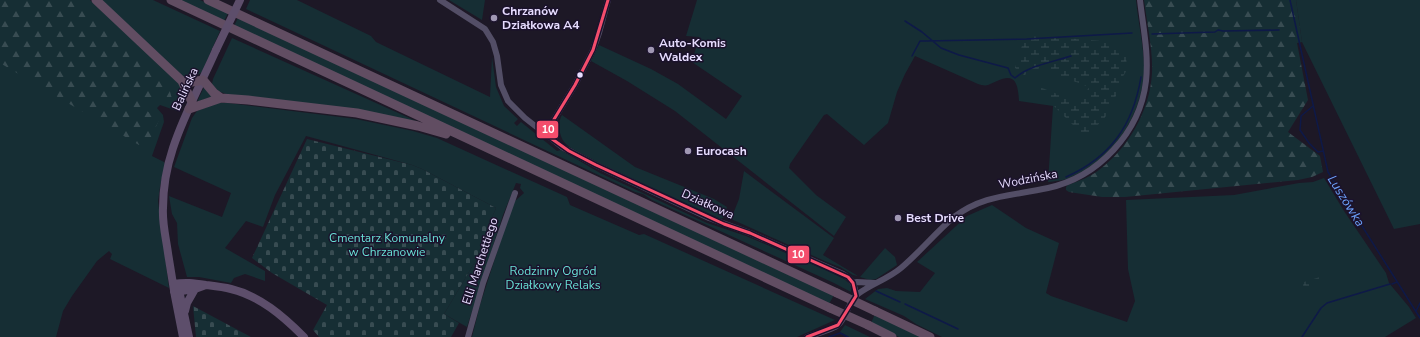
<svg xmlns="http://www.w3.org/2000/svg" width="1420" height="337" viewBox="0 0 1420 337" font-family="'Nunito Sans',sans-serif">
	<defs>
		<pattern id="forest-firs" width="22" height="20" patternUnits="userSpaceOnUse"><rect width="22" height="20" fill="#162e34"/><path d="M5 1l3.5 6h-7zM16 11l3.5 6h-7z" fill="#384c52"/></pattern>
		<pattern id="wetland-marsh" width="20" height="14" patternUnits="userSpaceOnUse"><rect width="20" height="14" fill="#162e34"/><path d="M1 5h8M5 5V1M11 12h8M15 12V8" fill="none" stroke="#384c52"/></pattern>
		<pattern id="cemetery-stones" width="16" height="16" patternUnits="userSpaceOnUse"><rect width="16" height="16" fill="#162e34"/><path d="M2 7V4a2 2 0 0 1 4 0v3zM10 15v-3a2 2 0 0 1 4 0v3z" fill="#384c52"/></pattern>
	</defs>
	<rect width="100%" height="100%" fill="#1d1826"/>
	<path fill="#162e34" d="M0,0H90L179,82L184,98L180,112L160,105L157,108L163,115L164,122L152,156L164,162L165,164L160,187L158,201L169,288L110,259L112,254L109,251L97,261L72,296L63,311L56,337H0Z
		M99,0H153L220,31L202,72L195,77H183Z
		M179,0H200L228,13L224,21Z
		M250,0H297L371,36L376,42L490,97L492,57L496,87L504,106L518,119L514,123L517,126L521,122L557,151L561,150L600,173L707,223L746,236L828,271L844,279L851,285V292L834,283L652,200L643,194L635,192L607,179L246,9Z
		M449,0H485L482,20Z
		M697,0H1136C1138,22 1145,51 1144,73C1141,119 1111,161 1069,178C1063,181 1055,181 1048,182L1053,106L1019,101C1018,85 1016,72 997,81C994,82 991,84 988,85C985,86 981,85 978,84L915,56L905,74L897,92L888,123L864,145L827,114L824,115L790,164L789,168L816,195L846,217L834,236L675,111L627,81L591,61L599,45L651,69L678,84L726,119L742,96L692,62L699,37L686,36Z
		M1296,0H1420V224L1394,229L1302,42Z
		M238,18L834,295L829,304L234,26Z
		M232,38L416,121L229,95L218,91L212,84L213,79Z
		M205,85L213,96L197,102Z
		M216,103H228L356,119L413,131L437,138L567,197L570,205L639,235L644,234L835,320L797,337H472L480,305L510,212L515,201L524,193L520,188L521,184L516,183L503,215L467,327L444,314L476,260L487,229L496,208L422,169L412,165L306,136L275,195L263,227L246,221L225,248L265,271V281L245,274L234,278L231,283L199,277H187L178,244L177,223L172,214L169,196L222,217L231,193L174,167L192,118L197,111Z
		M562,115L635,167L714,199L727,207L724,217L721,219L711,215C669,195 626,178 586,156C580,152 570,149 565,143C559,136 557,123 562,115Z
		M744,171L834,238L823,255L858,276L853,275L840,267L827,262L731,219L739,199Z
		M1324,178L1344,211L1386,273L1389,283L1409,307L1416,318L1385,337H942L916,324L904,316L865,299L878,289L887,288L896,291L920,292L935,273L917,262L967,216L992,205L1026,228L1059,243L1046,293L1051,296L1127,322L1135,301L1128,269L1126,200L1234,195L1299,183L1313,182Z
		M885,248L895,257L897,265L876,279L870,280L860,277Z
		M875,314L921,337H899L871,323Z
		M845,325L870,337H849L840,332Z"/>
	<path fill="url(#forest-firs)" d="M0,0H75L169,88L172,99L155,92L146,110L159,120L149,142L139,145L0,63Z
		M1144,0H1296L1302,42L1297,43L1308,100L1288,132L1320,156L1323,172L1312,177L1298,180L1125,197H1102L1069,192L1066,190V187L1068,185C1079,181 1090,177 1099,170C1128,148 1150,111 1152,73C1153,49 1147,24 1144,0Z"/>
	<path fill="url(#wetland-marsh)" d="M1025,36L1078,39L1113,42L1126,54L1127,70L1122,78L1113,104L1104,119L1085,137L1032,84L1080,103L1089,87L1040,68L1024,75L1015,68Z
		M1323,276L1325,278L1321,282L1307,288H1304L1303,285L1304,282Z"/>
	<path fill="url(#cemetery-stones)" d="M307,139L412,165L422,169L496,208L487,229L476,260L444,314L459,323L451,337H319L313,330L327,305L272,273L252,258Z
		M193,306L251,337H196Z"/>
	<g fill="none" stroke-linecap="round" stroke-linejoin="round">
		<path stroke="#0e1948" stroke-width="1.5" d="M1290,0L1328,172L1420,318
			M905,21L922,32L941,48L959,55L1008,68L1011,75L1015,78C1030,65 1053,62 1071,56
			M1152,34L1215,32L1218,30L1223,31L1279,30
			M912,56L920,41H925L1027,39L1132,33
			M1313,106L1301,116L1300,130L1309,143L1318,152L1323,151
			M1066,177C1111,157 1133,125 1141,77
			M1392,284L1397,282
			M876,291L900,302
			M905,304L958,329
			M1416,311L1420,303
			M829,337L840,333L848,337
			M1302,337L1321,308L1327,303L1390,284"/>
		<path stroke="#534e66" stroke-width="6" d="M440,0L485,29L493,42L497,56L501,85L508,101L525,118L562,147L596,165L709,218L750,233L843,274C852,279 855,285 856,296
			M545,134L575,85L593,50L599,33L608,0
			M853,283L857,282L875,283
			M468,337L483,283L515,193
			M807,337C815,334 833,330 838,325C847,317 848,302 858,294C871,284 888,279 901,268C920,252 935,233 954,217C984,194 1013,196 1048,188C1098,177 1140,133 1146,81C1149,54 1143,27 1140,0"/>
		<path stroke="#5d4e6b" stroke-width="8" d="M173,284C186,282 193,283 206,285C214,286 223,287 231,289C260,296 283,316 304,337
			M179,290L189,337
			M174,292L195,289L206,285
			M185,311L187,303L195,289
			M183,337C177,309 172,281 168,253C166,238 162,223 163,208C163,189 167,166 173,148C184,114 202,82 216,50"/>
		<path stroke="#614d62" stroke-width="9" d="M96,0L182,81L192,102
			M171,0L830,308
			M208,0L837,293
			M182,81L192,82L203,80L214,93L221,98
			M189,109L221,98L248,100L357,113L418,126L446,134
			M875,311L930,337
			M868,325L892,337"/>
		<path stroke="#5d4e6b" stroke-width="8" d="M216,50L240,0"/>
		<path stroke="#614d62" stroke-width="9" d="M837,293L875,311
			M830,308L868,325"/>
		<g stroke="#1b122c" stroke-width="6">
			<path id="bus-1" d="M608,0L593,50L575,85L545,134L569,151L596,165L724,224L750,233L848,277L853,283L856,296L838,325L807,337"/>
		</g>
		<use href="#bus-1" stroke="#f44d6c" stroke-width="3"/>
	</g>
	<g fill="#a098b3" stroke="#1b122c" stroke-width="1.5">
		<circle cx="494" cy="18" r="4"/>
		<circle cx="651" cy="50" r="4"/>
		<circle cx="688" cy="151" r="4"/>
		<circle cx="898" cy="218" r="4"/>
	</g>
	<circle fill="#e7ddff" stroke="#1b122c" stroke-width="1.5" cx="580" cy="75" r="3.5"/>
	<g text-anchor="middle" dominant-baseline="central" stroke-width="3" stroke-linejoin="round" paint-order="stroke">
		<g font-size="12" font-weight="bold" fill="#e7ddff" stroke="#1b122c" text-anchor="start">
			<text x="502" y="11">Chrzanów<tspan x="502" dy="14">Działkowa A4</tspan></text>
			<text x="659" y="43">Auto-Komis<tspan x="659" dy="14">Waldex</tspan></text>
			<text x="696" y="151">Eurocash</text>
			<text x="906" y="218">Best Drive</text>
		</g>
		<g font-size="12" fill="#e7ddff" stroke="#1b122c">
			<text transform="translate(185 89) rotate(-65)">Balińska</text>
			<text transform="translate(1028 179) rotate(-11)">Wodzińska</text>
			<text transform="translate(708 204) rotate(24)">Działkowa</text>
			<text transform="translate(480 261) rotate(-72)">Elli Marchettiego</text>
		</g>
		<g font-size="12" fill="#68e0d5" stroke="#1b122c">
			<text x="387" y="238">Cmentarz Komunalny<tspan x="387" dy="14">w Chrzanowie</tspan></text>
			<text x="553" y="271">Rodzinny Ogród<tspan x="553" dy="14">Działkowy Relaks</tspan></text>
		</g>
		<g font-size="13" font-style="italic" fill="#6da3fd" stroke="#1b122c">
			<text transform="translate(1346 201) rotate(58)">Luszówka</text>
		</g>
	</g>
	<g stroke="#1b122c" stroke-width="1.5">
		<rect x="536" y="120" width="23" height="19" rx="4" fill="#f44d6c"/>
		<rect x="787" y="245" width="23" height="19" rx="4" fill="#f44d6c"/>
	</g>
	<g font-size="11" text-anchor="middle" font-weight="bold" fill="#fff">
		<text x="548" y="133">10</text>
		<text x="798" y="258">10</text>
	</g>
</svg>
